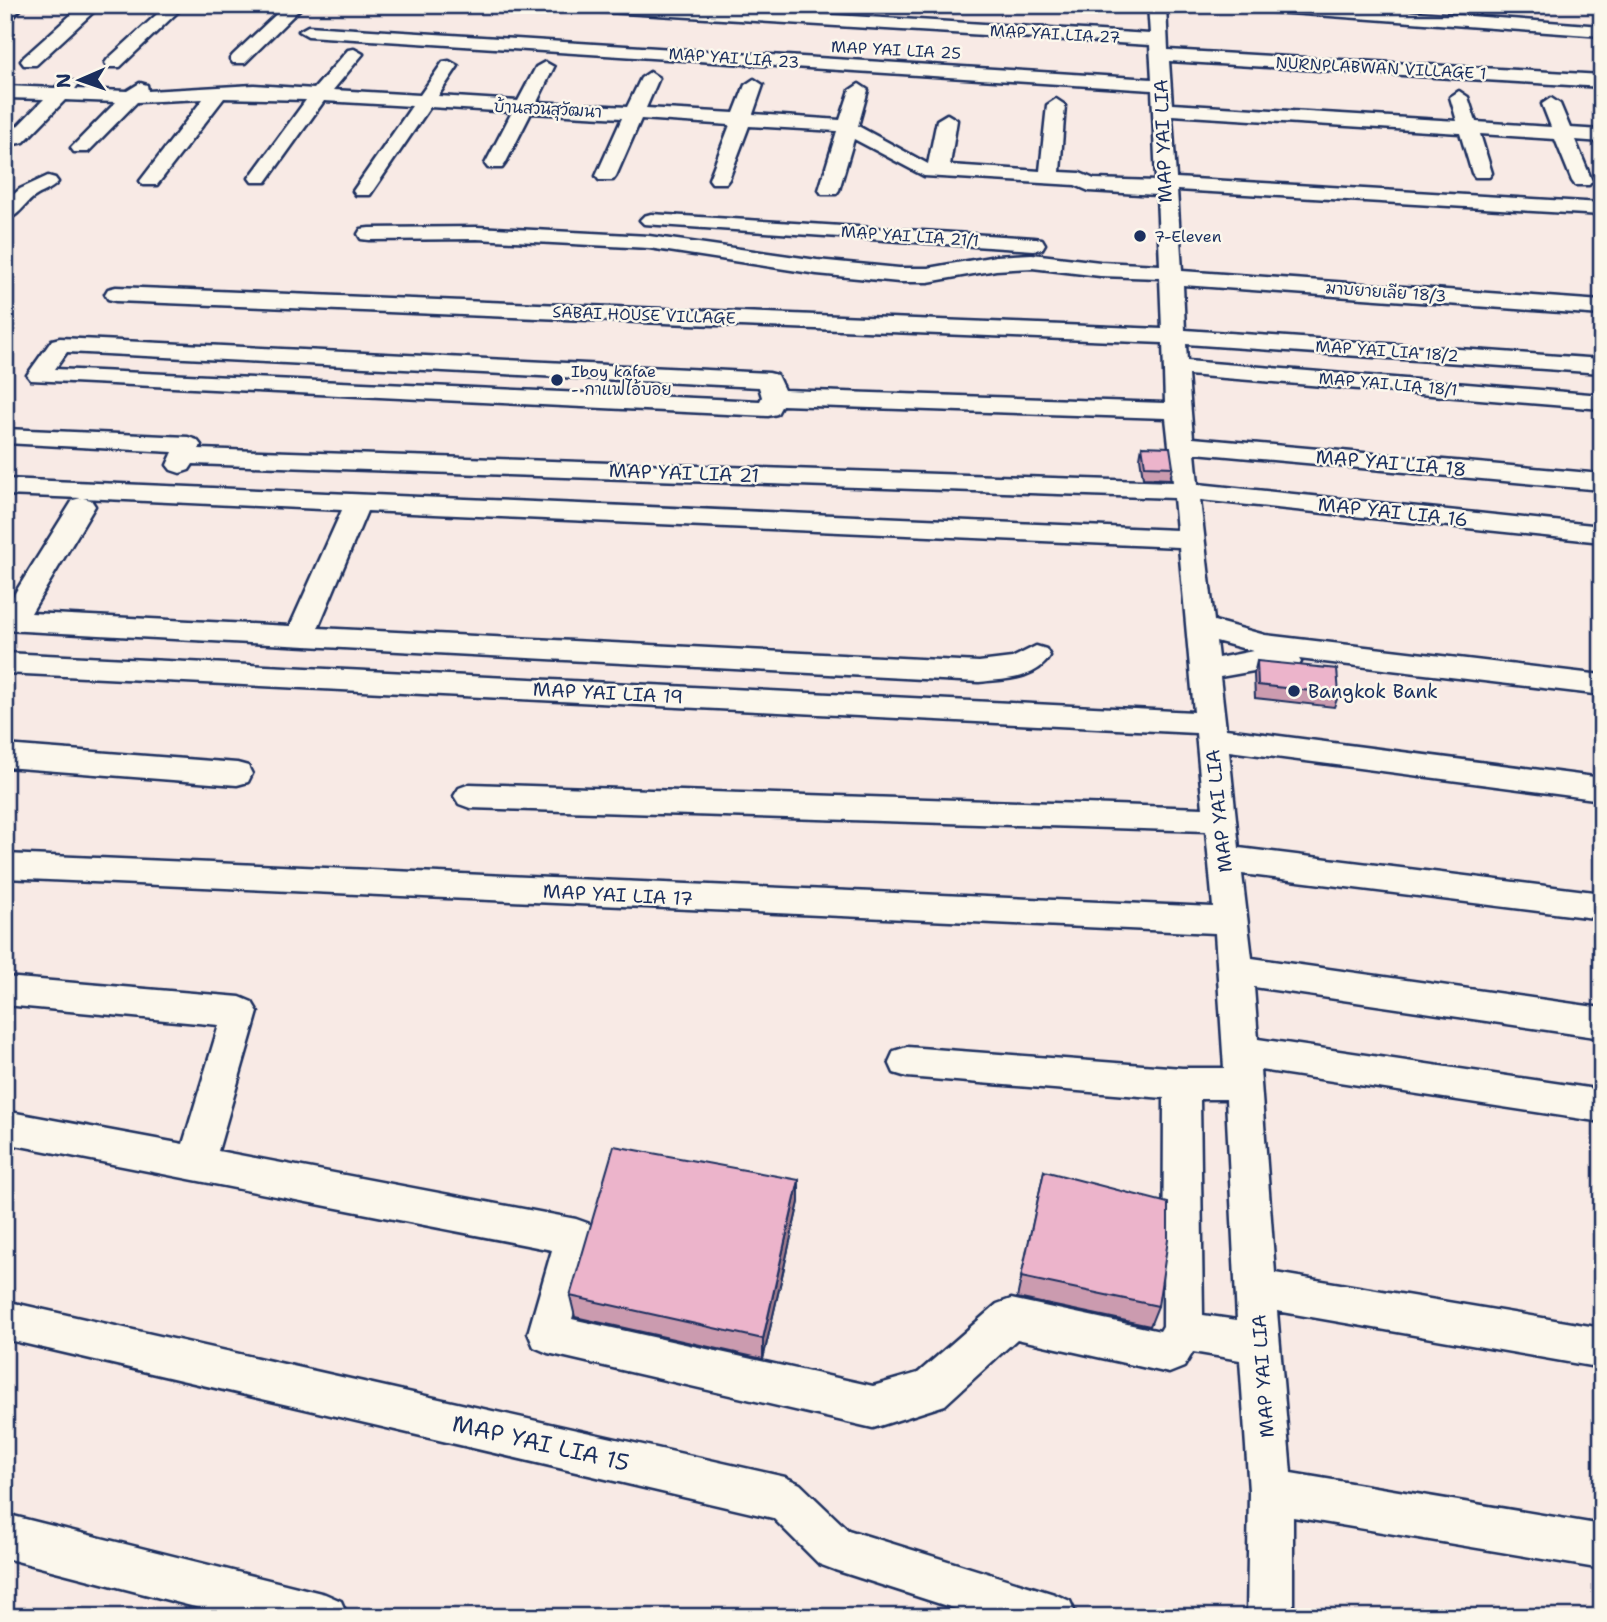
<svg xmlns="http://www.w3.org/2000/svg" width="1607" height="1622" viewBox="0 0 1607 1622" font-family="'Shantell Sans','Playpen Sans Thai',sans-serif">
	<rect width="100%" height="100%" fill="#f8eae5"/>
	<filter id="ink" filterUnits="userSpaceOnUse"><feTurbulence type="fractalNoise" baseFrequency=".0143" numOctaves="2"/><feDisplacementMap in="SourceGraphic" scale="14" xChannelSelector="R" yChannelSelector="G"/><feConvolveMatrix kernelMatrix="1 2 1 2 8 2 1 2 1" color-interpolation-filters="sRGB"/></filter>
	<g filter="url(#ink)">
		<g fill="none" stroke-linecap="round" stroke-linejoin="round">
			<g stroke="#1b2f5e" stroke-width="5">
				<path id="minor" d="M24,5L11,20L5,21L6,5Z
					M82,5H101L36,65H24L21,61L24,57Z
					M167,5H185L120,67H108L105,63L108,59Z
					M286,5H304L245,63H233L230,59L233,55Z
					M566,5H665L1150,34L1148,5H1166L1168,50L1602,75V87L1169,61L1172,104L1457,121L1450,97L1459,91L1468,97L1476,122L1551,127L1542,104L1551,98L1560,104L1570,128L1602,130V142L1575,140L1592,181L1589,185H1575L1572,181L1555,139L1480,134L1492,173L1489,177H1475L1472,173L1460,133L1172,115L1176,178L1602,203V215L1177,190L1182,271L1602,301V315L1183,285L1185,330L1602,359V373L1186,344L1187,361L1602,395V409L1188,375L1193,438L1602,474V490L1195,453L1198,484L1602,526V542L1200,500L1214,621L1265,635L1602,675V695L1299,659L1301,662L1297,669L1287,672L1265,669L1220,677L1226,729L1602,778V800L1229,751L1239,848L1602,893V919L1242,874L1252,958L1602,1008V1038L1254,987L1258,1039L1602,1090V1122L1260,1070L1275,1273L1602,1328V1368L1277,1311L1291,1473L1602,1525V1569L1293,1517V1617H1247L1249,1491L1240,1360L1193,1352L1184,1367L1169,1373L1017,1339L945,1405L873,1428L548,1353L534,1347L528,1333L552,1250L5,1143V1111L183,1144L219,1025L5,1005V977L240,997L252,1002L258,1012L218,1151L576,1219L590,1224L596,1237L572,1319L873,1386L918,1373L997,1304L1011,1299L1160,1331L1163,1326L1164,1098L907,1077L894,1073L889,1062L894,1051L907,1047L1182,1068H1224L1215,933L5,878V854L1213,907L1206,831L470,808L459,804L454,796L459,788L470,784L1203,808L1196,733L5,673V653L1194,712L1179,547L367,511L318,628L979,662L1012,658L1036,646L1046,649L1050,656C1036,680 1004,679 979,682L5,630V609L73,500L81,498L5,495V479L1177,530L1174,498L193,464L189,470L180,473L171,470L167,465L173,452L5,443V429L188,437L197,440L201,445L199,449L1173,482L1166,418L782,405L777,414L768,416L31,380L27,375L52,340L60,338L769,373L777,375L784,390L1165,403L1163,343L116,301L108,299L105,294L108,289L116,287L1162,329L1160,278L1100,276L1032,268L996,270L928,282H899L817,274L649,248L477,239L369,240L361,239L358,234L361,229L369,228L477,227L649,236L817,260L899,268H928L996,256L1032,254L1100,262L1160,265L1157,195L1089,191L1075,185L924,176L854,139L839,190L836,194H822L819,190L837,131L749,126L729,179L726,183H712L709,179L730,125L641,119L616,176L613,180H599L596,176L622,118L531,113L505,164L502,168H488L485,164L512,112L430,107L370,195H356L353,191L412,106L324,101L266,182H252L249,178L306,100L224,98L157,185H143L140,181L203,99L137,102L88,152H74L71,148L116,102L65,100L24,142L5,146V134L11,133L44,99L5,98V86L55,88L62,81L69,79L78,85L75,89L127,91L140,83L147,85L148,91L254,85L314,89L348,50L354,49L363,54L333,90L420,95L443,62L449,61L458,66L438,96L518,101L536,67L545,62L554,67L537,102L627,107L641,78L650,72L659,78L646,108L734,113L745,85L754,79L763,85L753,114L840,120L850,90L859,84L868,90L858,126L928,164L937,120L947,114L957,120L950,165L1040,171L1047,105L1056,99L1065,105L1060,172L1080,173L1094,179L1156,181L1152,90L308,36L299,31L308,26L1152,79L1150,45L574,10ZM67,352L759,387L762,397L760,401L55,369ZM83,498L342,510L290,626L31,613L95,506L91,500ZM1216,641L1253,651L1218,658ZM1200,1099H1226L1237,1320L1203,1315Z
					M1242,5H1324L1602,26V36L1250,10Z
					M48,176L55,178L58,182C52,190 41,192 33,198C23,206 18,217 5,220V202L20,189Z
					M651,214L1034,238L1042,239L1045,244L1042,249L1034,250L644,224L640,220L644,216Z
					M5,745L237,763L248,766L252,774L248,782L237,785L5,767Z
					M5,1301L785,1477L800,1484L848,1530L1054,1594L1070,1601L1077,1617H981L835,1570L819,1564L773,1518L5,1339Z
					M5,1514L325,1594L341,1601L348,1617H234L5,1558Z"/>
			</g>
			<use href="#minor" fill="#fbf7ec" fill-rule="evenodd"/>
		</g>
		<path fill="#cb9baf" stroke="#1b2f5e" stroke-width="2" d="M1142,446L1173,467L1170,479L1143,478L1140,458Z
			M1257,661L1339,694L1334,707L1255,698L1254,674Z
			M1044,1171L1158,1306L1150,1326L1017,1298Z
			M799,1180V1202L763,1359L575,1317L570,1296Z"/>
		<path fill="#a57e8e" stroke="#1b2f5e" stroke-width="2" d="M799,1180V1202L763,1359V1339Z"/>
		<path fill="#ecb4cb" stroke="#1b2f5e" stroke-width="2" d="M1142,446L1170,447L1173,467L1145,466Z
			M1257,661L1337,669L1339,694L1258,685Z
			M614,1146L799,1180L763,1339L570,1296Z
			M1044,1171L1168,1203V1240L1158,1306L1021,1277Z"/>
	</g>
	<g fill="#1b2f5e" stroke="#fbf7ec" stroke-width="2.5">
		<circle cx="1140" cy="236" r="7"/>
		<circle cx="557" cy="380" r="7"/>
		<circle cx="1294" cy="691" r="7"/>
	</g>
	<g text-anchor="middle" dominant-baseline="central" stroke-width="5" stroke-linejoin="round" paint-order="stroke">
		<g font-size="16" fill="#1b2f5e" stroke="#fbf7ec">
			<text transform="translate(1055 34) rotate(3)">MAP YAI LIA 27</text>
			<text transform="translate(896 50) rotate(3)">MAP YAI LIA 25</text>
			<text transform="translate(734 58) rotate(4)">MAP YAI LIA 23</text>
			<text transform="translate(1381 68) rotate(3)">NURNPLABWAN VILLAGE 1</text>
			<text transform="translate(548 109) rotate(3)">บ้านสวนสุวัฒนา</text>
			<text transform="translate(910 236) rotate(4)">MAP YAI LIA 21/1</text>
			<text transform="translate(1386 292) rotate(4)">มาบยายเลีย 18/3</text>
			<text transform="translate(644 315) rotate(2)">SABAI HOUSE VILLAGE</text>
			<text transform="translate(1387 351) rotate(4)">MAP YAI LIA 18/2</text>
			<text transform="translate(1388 384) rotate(5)">MAP YAI LIA 18/1</text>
		</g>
		<g font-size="16" fill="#1b2f5e" stroke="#fbf7ec" text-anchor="start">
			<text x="1154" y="236">7-Eleven</text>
			<text x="571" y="371">Iboy kafae<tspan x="571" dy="18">- กาแฟไอ้บอย</tspan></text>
		</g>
		<g font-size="19" fill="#1b2f5e" stroke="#fbf7ec">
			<text transform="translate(1163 141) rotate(-92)">MAP YAI LIA</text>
			<text transform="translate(1391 463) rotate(5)">MAP YAI LIA 18</text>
			<text transform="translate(684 473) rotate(2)">MAP YAI LIA 21</text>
			<text transform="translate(1393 512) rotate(6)">MAP YAI LIA 16</text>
			<text transform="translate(608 693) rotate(3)">MAP YAI LIA 19</text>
			<text transform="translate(1219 811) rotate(-96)">MAP YAI LIA</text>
			<text transform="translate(618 895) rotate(3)">MAP YAI LIA 17</text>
			<text transform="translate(1263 1376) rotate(-94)">MAP YAI LIA</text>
		</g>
		<g font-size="19" fill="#1b2f5e" stroke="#fbf7ec" text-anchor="start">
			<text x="1308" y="691">Bangkok Bank</text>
		</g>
		<g font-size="23" fill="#1b2f5e" stroke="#fbf7ec">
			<text transform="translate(541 1443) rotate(13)">MAP YAI LIA 15</text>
		</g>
	</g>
	<rect width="1607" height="1622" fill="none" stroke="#fbf7ec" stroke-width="28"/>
	<rect x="14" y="14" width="1579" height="1594" fill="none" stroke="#1b2f5e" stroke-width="2.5" filter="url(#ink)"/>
	<g transform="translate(80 80) rotate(268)" stroke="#fbf7ec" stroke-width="5" paint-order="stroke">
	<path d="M0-5L12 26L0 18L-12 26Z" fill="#1b2f5e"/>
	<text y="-10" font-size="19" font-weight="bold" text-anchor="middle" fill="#1b2f5e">N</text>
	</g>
</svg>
